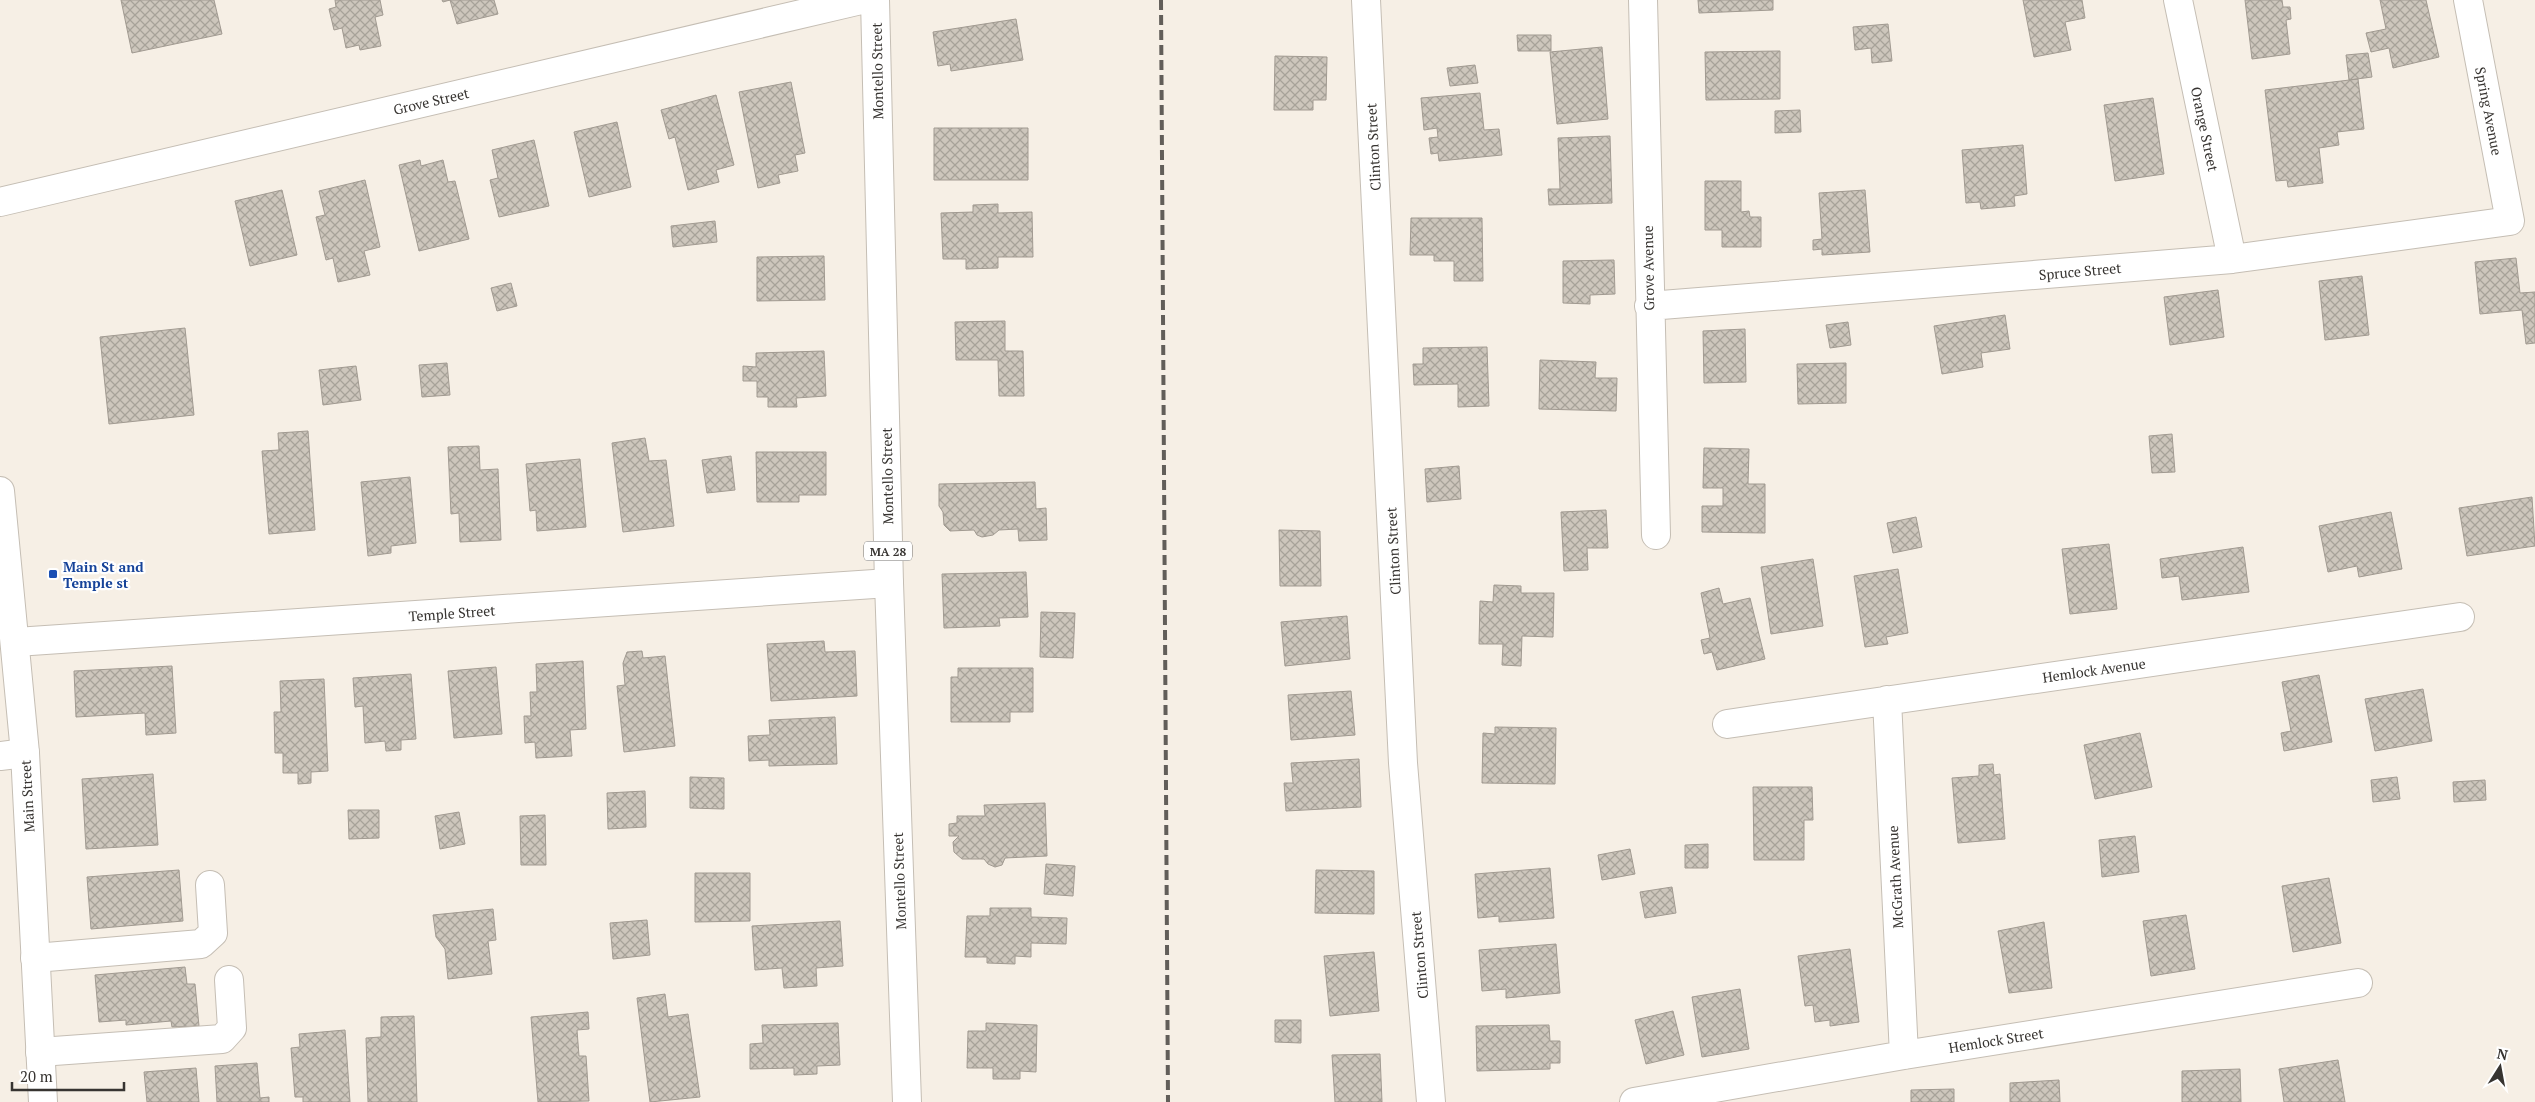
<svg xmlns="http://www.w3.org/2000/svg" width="2535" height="1102" viewBox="0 0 2535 1102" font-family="'PT Serif',serif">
	<defs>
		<pattern id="building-cross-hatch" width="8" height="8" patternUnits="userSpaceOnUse" patternTransform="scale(1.25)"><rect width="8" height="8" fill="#cdc6bc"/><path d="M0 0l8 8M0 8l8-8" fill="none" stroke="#a7a299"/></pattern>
	</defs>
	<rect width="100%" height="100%" fill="#f6efe5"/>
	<path fill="url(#building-cross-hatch)" stroke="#a19a91" d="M121,0H214L222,34L132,53Z
		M335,0H380L383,15L375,17L381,46L360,50L359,45L346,48L342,28L334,30L329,9L336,7Z
		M442,0H494L498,14L457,24L450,0L443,2Z
		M1698,0H1773V10L1699,13Z
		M2023,0H2082L2085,18L2065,22L2071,50L2034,57Z
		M2245,0H2282L2283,7H2290L2291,19L2286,20L2290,54L2252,59Z
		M2380,0H2426L2439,57L2393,68L2389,48L2371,52L2366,33L2386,29Z
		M1016,19L1023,60L951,71L950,64L938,66L933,32Z
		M1888,24L1892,61L1872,63L1871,48L1855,50L1853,27Z
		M1517,35H1551V51H1518Z
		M1602,47L1608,119L1557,124L1550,52Z
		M1780,51V99L1706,100L1705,52Z
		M2368,53L2372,77L2349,80L2346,55Z
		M1275,56L1327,57L1326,100H1313V110H1274Z
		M1475,65L1478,83L1450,86L1447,68Z
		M2358,79L2364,129L2337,132L2339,145L2319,148L2323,183L2288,187L2287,180L2276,181L2265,90Z
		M791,82L805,153L795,155L798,171L778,175L780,183L758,188L739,92Z
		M1480,93L1484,130L1499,129L1502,155L1439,161L1438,153L1431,154L1429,138L1438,137L1437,128L1424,130L1421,98Z
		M716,95L734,165L716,170L719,182L688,190L675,137L669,139L661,110Z
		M2153,98L2164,174L2115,181L2104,105Z
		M1800,110L1801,132L1775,133V111Z
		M617,122L631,187L589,197L574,132Z
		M934,128H1028V180H934Z
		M1610,136L1612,203L1549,205L1548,189H1560L1558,138Z
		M534,140L549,206L499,217L490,180L498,178L492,150Z
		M2023,145L2027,194L2014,196L2015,206L1981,209L1980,202L1966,203L1962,150Z
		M420,160L421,166L443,160L448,182L455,181L469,239L419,251L399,165Z
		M365,180L380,247L364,251L370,275L338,282L333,258L326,260L316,217L325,215L319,191Z
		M1705,181H1741V212L1749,211L1750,217H1761V247H1722V230H1705Z
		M282,190L297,255L250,266L235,201Z
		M1865,190L1870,252L1822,255V249L1813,250V240L1822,239L1819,193Z
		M998,204V213L1032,212L1033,257H998V268L966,269V259H943L941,213L973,212V205Z
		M1411,218H1482L1483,281H1454V261H1434V255H1410Z
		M715,221L717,242L673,247L671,226Z
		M824,256L825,300L757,301V257Z
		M2516,258L2520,293L2535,292V343L2526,344L2522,310L2480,314L2475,262Z
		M1614,260L1615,294L1590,295V304L1563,303V261Z
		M2362,276L2369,335L2325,340L2319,281Z
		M511,283L517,306L497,311L491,288Z
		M2218,290L2224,337L2170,345L2164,297Z
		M2005,315L2010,349L1981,353L1983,367L1942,374L1934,326Z
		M1005,321V351H1023L1024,396H999L998,360H956L955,322Z
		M1848,322L1851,345L1830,348L1826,325Z
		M185,328L194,415L109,424L100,337Z
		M1745,329L1746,382L1704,383L1703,331Z
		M1487,347L1489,406L1458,407V384L1414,385L1413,364H1423V348Z
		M824,351L826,396L796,398L797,407H768V397H757V381H743V366L756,367V353Z
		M1540,360L1596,362L1595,378H1617L1616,411L1539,409Z
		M447,363L450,395L422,397L419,365Z
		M1846,363V403L1798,404L1797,364Z
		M356,366L361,400L323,405L319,370Z
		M308,431L315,530L269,534L262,451L279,450L278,433Z
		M2172,434L2175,472L2152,473L2149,436Z
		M645,438L649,461L666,460L674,526L623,532L612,443Z
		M479,446L480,470L498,469L501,540L460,542L459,513L451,514L448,447Z
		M1704,448L1749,449L1748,484H1765V533L1702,532V506H1723V488H1703Z
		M756,452H826V495H799V502H757Z
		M731,456L735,490L707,493L702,460Z
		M580,459L586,527L537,531L536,510L530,511L526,464Z
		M1459,466L1461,499L1427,502L1425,469Z
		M410,477L416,543L391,546V553L368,556L361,482Z
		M1035,482L1036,509L1046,508L1047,540L1019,541L1018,529L999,530L993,535L982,537L977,535L974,530L950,531L944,525L943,512L939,506V484Z
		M2532,497L2535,546L2467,556L2459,508Z
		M1606,510L1608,548H1587L1588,570L1564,571L1561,512Z
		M2391,512L2402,569L2359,577L2357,566L2328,572L2319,526Z
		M1916,517L1922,547L1893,553L1887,523Z
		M1279,530L1320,531L1321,586H1280Z
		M2109,544L2117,609L2070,614L2062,549Z
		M2243,547L2249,592L2182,600L2179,576L2162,578L2160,559Z
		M1813,559L1823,626L1771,634L1761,567Z
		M1898,569L1908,633L1886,637L1888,644L1865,647L1854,576Z
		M1026,572L1028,617L999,618L1000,626L944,628L942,574Z
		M1494,585L1521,586V593H1554L1553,637L1522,636L1521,666L1502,665L1503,644H1479L1480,601L1493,602Z
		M1719,588L1723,604L1750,598L1765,659L1717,670L1712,652L1704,654L1701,640L1710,638L1701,593Z
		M1041,612L1075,613L1073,658L1040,657Z
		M1347,616L1350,659L1285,666L1281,622Z
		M824,641L825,652L855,651L857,696L771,701L767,644Z
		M642,651L643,658L665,656L675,746L624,752L617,686L625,685L623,663L627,652Z
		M583,661L586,729L570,730L572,756L536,758L535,742L525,743L524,716H531L530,692H537L536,664Z
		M172,666L176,733L146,735L145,713L76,717L74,671Z
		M496,667L502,734L454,738L448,671Z
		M958,668H1033V712H1010V722H951V677H958Z
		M411,674L416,739L401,740V750L386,751L385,741L365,743L363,706L355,707L353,678Z
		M2319,675L2332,742L2284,751L2281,733L2291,731L2282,682Z
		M324,679L328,771L311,772V783L298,784V773H283V753H275L274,712H281L280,681Z
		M2423,689L2432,741L2375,751L2365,699Z
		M1351,691L1355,735L1291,740L1288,695Z
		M835,717L837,764L769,766V760L749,761L748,736L770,735L769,720Z
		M1495,727L1556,728L1555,784L1482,783L1483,733L1495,734Z
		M2140,733L2152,787L2095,799L2084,745Z
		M1359,759L1361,807L1286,811L1284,783H1293L1291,763Z
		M1993,764L1994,775L2000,774L2005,839L1958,843L1952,778L1979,776V765Z
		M153,774L158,845L86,849L82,779Z
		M690,777L724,778V809L690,808Z
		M2397,777L2400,799L2373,802L2371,780Z
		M2485,780L2486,800L2454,802L2453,782Z
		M1753,787H1812L1813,820H1804V860H1754Z
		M645,791L646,827L608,829L607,793Z
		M1045,803L1047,856L1005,858L1002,865L995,867L988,864L984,859H962L954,852L953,842L959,836H949V824L957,823V816H985L984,805Z
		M348,810H379V838L349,839Z
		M459,812L465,844L440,849L435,816Z
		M545,815L546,865H521L520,816Z
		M2135,836L2139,872L2102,877L2099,840Z
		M1708,844V868H1685V845Z
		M1630,849L1635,874L1602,880L1598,855Z
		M1046,864L1075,866L1073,896L1044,894Z
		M1550,868L1554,918L1499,922V916L1478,918L1475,874Z
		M179,870L183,921L91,929L87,877Z
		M1316,870L1374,871V914L1315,913Z
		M695,873H750V921L695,922Z
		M2329,878L2341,943L2293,952L2282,886Z
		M1672,887L1676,913L1645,918L1640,892Z
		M990,908H1031V917L1067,918L1066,944L1031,943V957L1015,956V964L987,963V957H965L967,916H990Z
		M493,909L496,940L488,941L492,974L448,979L445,949L436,937L433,915Z
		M2186,915L2195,969L2151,976L2143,921Z
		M647,920L650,955L613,959L610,923Z
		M840,921L843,966L816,968L817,986L784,988L782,968L755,970L752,926Z
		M2044,922L2052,988L2009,993L1998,931Z
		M1556,944L1560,993L1506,998V989L1482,991L1479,950Z
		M1850,949L1859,1022L1830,1026V1020L1815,1022L1813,1005L1805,1006L1798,956Z
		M1374,952L1379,1011L1330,1016L1324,956Z
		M185,967L187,984H195L199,1026L172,1027L171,1021L126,1025V1020L99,1022L95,975Z
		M1740,989L1749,1049L1702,1057L1692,997Z
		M665,994L668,1017L688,1014L700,1097L650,1102L637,998Z
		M1673,1011L1684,1055L1646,1064L1635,1020Z
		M588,1012L589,1029L577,1030L579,1056H586L589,1101L538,1102L531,1017Z
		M414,1016L417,1102H368L366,1038L381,1037V1017Z
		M1275,1020H1301V1043L1275,1042Z
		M838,1023L840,1065L817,1066V1074L794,1075V1068L750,1069V1044L763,1043L762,1025Z
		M986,1023L1037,1025L1036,1072L1020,1071V1079H993V1068H967L968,1031H986Z
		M1549,1025L1550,1041H1560V1063H1550V1069L1477,1071L1476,1026Z
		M345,1030L350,1102H303V1097H295L291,1048L300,1047L299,1034Z
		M1380,1054L1382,1102H1335L1332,1055Z
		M2338,1060L2345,1102H2284L2279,1069Z
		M257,1063L260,1098L269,1097V1102H217L215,1066Z
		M196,1068L199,1102H147L144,1072Z
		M2240,1069L2241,1102H2182V1071Z
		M2059,1080L2060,1102H2010V1083Z
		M1954,1089V1102H1911V1090Z"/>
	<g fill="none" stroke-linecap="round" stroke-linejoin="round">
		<g stroke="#c5beb4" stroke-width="30">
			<path id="minor" d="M1366,0L1403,763L1431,1102
				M1643,0L1656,535
				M2178,0L2232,259
				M1649,306L2232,259L2510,221L2468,0
				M16,642L889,583
				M1887,700L1904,1055
				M1727,724L2460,617
				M0,756L25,753
				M35,958L201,944L213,933L210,885
				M40,1052L222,1039L232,1028L229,980
				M1634,1102L1904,1055L2358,983"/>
		</g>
		<g stroke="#c5beb4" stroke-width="30">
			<path id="major" d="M875,0L889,583L907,1102
				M0,202L861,0
				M0,491L25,753L43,1102"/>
		</g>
		<use href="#minor" stroke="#fff" stroke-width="28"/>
		<use href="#major" stroke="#fff" stroke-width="28"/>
		<path stroke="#625e59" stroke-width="4" stroke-dasharray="10 5" stroke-linecap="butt" d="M1161,0L1168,1102"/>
	</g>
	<rect fill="#1a4fb4" stroke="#fff" stroke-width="2" x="48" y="569" width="10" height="10" rx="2.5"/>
	<g text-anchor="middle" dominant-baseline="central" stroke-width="4.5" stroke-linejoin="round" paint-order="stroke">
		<rect fill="#fff" stroke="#73716f" stroke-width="1" x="864" y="541.5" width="48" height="19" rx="4"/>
		<g font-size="12" font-weight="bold" fill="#373431">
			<text x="888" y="551">MA 28</text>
		</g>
		<g font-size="14" fill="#373431" stroke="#fff">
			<text transform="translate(877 71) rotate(-91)">Montello Street</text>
			<text transform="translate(431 101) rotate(-13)">Grove Street</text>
			<text transform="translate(2489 111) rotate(79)">Spring Avenue</text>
			<text transform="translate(2205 129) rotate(78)">Orange Street</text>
			<text transform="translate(1373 147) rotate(-93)">Clinton Street</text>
			<text transform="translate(1648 268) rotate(-91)">Grove Avenue</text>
			<text transform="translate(2080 271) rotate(-5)">Spruce Street</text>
			<text transform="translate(887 476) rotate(-91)">Montello Street</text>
			<text transform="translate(1393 551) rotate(-93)">Clinton Street</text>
			<text transform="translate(452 613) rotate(-4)">Temple Street</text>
			<text transform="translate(2094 670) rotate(-8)">Hemlock Avenue</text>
			<text transform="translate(27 796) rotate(-93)">Main Street</text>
			<text transform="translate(1895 877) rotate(-93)">McGrath Avenue</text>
			<text transform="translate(899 881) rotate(-92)">Montello Street</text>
			<text transform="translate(1419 955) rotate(-95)">Clinton Street</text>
			<text transform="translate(1996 1040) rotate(-9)">Hemlock Street</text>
		</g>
		<g font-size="14" font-weight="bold" fill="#164399" stroke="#fff" text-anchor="start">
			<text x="63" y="566">Main St and<tspan x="63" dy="16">Temple st</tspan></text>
		</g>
	</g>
	<g transform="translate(2500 1067) rotate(11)" stroke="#ffffff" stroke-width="4" paint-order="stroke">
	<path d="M0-4L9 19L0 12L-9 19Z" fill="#373431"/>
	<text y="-8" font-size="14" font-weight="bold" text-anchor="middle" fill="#373431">N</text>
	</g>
	<path d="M12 1082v8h112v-8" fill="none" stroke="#373431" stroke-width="2.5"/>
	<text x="20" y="1082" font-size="15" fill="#373431" stroke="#ffffff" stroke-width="4" paint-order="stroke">20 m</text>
</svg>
